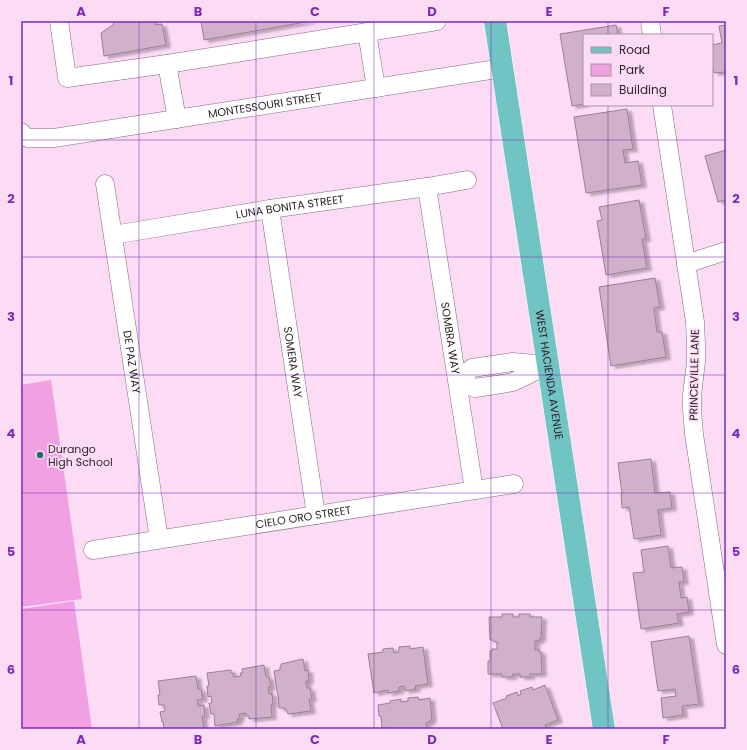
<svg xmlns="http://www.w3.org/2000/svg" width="747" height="750" viewBox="0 0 747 750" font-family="Poppins,sans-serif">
	<defs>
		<filter id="shadow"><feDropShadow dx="4.5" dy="2.5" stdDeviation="1" flood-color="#0004"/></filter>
	</defs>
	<rect width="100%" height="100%" fill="#fcdcf5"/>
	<path fill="#f1a0e1" d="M51,380L82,599L21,607V385Z
		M74,601L92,729H21V609Z"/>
	<path fill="#d0b1c9" stroke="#9b7e94" filter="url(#shadow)" d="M112,21H155V25L162,24L166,45L104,56L101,33L114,24Z
		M201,21H311L204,40Z
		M616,25L618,35H584V104L572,106L560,34Z
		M726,25V79L725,72L714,73L713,68H712V45L722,43L719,26Z
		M627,109L633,149L623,150L625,163L638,161L642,185L586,193L574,117Z
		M726,150V200L718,202L705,156Z
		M639,200L646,239H642L647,268L606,275L597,221L602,220L599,207Z
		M655,278L660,307L654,308L657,332H662L666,357L611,366L599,287Z
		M651,459L655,493L670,492L672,508L658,510L661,535L634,539L629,507L622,508L621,494H622L618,463Z
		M668,546L671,568L682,567L684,582H679L681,598L687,597L689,612L677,614L679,623L641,629L633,573L644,572L641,550Z
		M502,614H513V617H519V614H530V617H542L541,639H539V641H535V650H539V652H541L542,674H530V677H520V674H513L512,677H502V674H488V661H490V651H492V649H497V642L493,641V640H490L489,617H502Z
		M689,636L699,704L682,706L683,715L663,718L661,698L676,696L675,689L658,691L651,642Z
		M410,646V649L423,647L428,684L415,686L416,689L405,691L404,686L399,687V691L388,693V690L374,693L368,654L383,652V649L393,648L394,653L399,652V647Z
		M303,659L305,671L308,670L309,681H306L307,688H310L312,699H309L311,711L288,714L285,708H279L278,703H279L274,671L280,670V667H281V664Z
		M264,665L266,677H269L271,687H268L269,694H272L273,704L271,705L272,717L249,719V716H246V713L239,714L240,718L237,719L238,722L215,726L214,714H211L209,703H212L211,696L208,697L207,686H209L207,673L231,670V673H233L234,677L241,676L240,673H243L242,669Z
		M196,676L198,689H201L203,699L197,700L198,706L204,705L205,716H202L204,729H164L163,722H162L160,712L165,711L164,705H159L158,695H160L158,681Z
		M545,685L558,720L545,725L546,728L544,729H503L493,703L507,698L506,696L517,692L518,696L521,694L520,691L532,687L533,690Z
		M418,697L419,700L430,698L432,720H430V722L426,723L427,729H386V728H382L381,716H379L378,705L390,703V701L401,699V702L408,701V698Z"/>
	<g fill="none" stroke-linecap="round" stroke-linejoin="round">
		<g stroke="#85697f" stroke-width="19">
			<g id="minor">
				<path d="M59,21L67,78L167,64L437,21"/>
				<path d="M650,21L652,35"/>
				<path d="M367,32L376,88"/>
				<path d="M167,64L177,119"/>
				<path d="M662,105L695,322L696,344V362L692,395V410L694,434L726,645"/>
				<path id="s1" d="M21,132L27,138H54L503,68"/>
				<path id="s2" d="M105,184L159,539"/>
				<path id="s3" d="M427,187L474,490"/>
				<path id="s4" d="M270,209L316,515"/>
				<path id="s5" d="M113,235L270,209L427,187L467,180"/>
				<path d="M686,264L726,251"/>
				<path d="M512,362L548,365L513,382L496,385L475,388L458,380L472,368Z"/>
				<path id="s6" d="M93,550L514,484"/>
			</g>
		</g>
		<g stroke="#fff" stroke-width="23">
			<g id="major">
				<path id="s7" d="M495,21L604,729"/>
			</g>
		</g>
		<use href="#minor" stroke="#fff" stroke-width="18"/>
		<use href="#major" stroke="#71c4c4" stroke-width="22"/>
	</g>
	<path fill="none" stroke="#7b2cbf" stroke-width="1" stroke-opacity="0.55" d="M139,21V729M256,21V729M374,21V729M491,21V729M608,21V35M608,105V729M21,140H726M21,257H726M21,375H726M21,493H726M21,610H726"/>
	<circle fill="#236f6e" stroke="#fcdcf5" stroke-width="1.5" cx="40" cy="455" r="4"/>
	<g text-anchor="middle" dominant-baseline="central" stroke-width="3.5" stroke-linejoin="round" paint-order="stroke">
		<g font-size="11" fill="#2f232c" stroke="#fcdcf5">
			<text stroke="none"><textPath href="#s1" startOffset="249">MONTESSOURI STREET</textPath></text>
			<text stroke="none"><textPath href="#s5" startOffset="179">LUNA BONITA STREET</textPath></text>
			<text stroke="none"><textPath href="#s3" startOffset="153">SOMBRA WAY</textPath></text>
			<text stroke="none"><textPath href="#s2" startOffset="180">DE PAZ WAY</textPath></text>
			<text stroke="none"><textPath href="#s4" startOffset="155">SOMERA WAY</textPath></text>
			<text stroke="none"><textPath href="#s7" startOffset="358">WEST HACIENDA AVENUE</textPath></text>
			<text transform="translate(694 375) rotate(-89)">PRINCEVILLE LANE</text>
			<text stroke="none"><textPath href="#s6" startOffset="213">CIELO ORO STREET</textPath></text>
		</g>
		<g font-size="11" fill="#2f232c" stroke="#fcdcf5" text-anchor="start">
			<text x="48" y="449">Durango<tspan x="48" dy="13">High School</tspan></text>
		</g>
	</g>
	<rect width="747" height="750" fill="none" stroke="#fcdcf5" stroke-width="44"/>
	<rect x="583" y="34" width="130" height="72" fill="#fcdcf5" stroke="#aa92a5"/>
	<rect x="591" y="47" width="20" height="6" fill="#71c4c4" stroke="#aa92a5"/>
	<text x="619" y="54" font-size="12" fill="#2f232c">Road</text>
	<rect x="591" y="64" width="20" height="12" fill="#f1a0e1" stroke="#aa92a5"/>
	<text x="619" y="74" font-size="12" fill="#2f232c">Park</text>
	<rect x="591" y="84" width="20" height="12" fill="#d0b1c9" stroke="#aa92a5"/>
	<text x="619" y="94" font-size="12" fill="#2f232c">Building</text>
	<rect x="22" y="22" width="703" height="706" fill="none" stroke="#7b2cbf" stroke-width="1.5"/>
	<g font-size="13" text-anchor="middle" font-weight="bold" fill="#7b2cbf">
		<text x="81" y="16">A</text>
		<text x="198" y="16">B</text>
		<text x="315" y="16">C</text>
		<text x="432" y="16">D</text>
		<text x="549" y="16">E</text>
		<text x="666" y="16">F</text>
		<text x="11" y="85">1</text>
		<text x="736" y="85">1</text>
		<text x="11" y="203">2</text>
		<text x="736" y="203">2</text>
		<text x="11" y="321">3</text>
		<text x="736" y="321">3</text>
		<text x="11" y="438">4</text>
		<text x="736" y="438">4</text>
		<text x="11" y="556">5</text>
		<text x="736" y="556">5</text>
		<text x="11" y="674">6</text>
		<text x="736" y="674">6</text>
		<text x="81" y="744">A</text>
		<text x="198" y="744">B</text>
		<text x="315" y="744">C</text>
		<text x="432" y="744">D</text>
		<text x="549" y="744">E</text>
		<text x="666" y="744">F</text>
	</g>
</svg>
